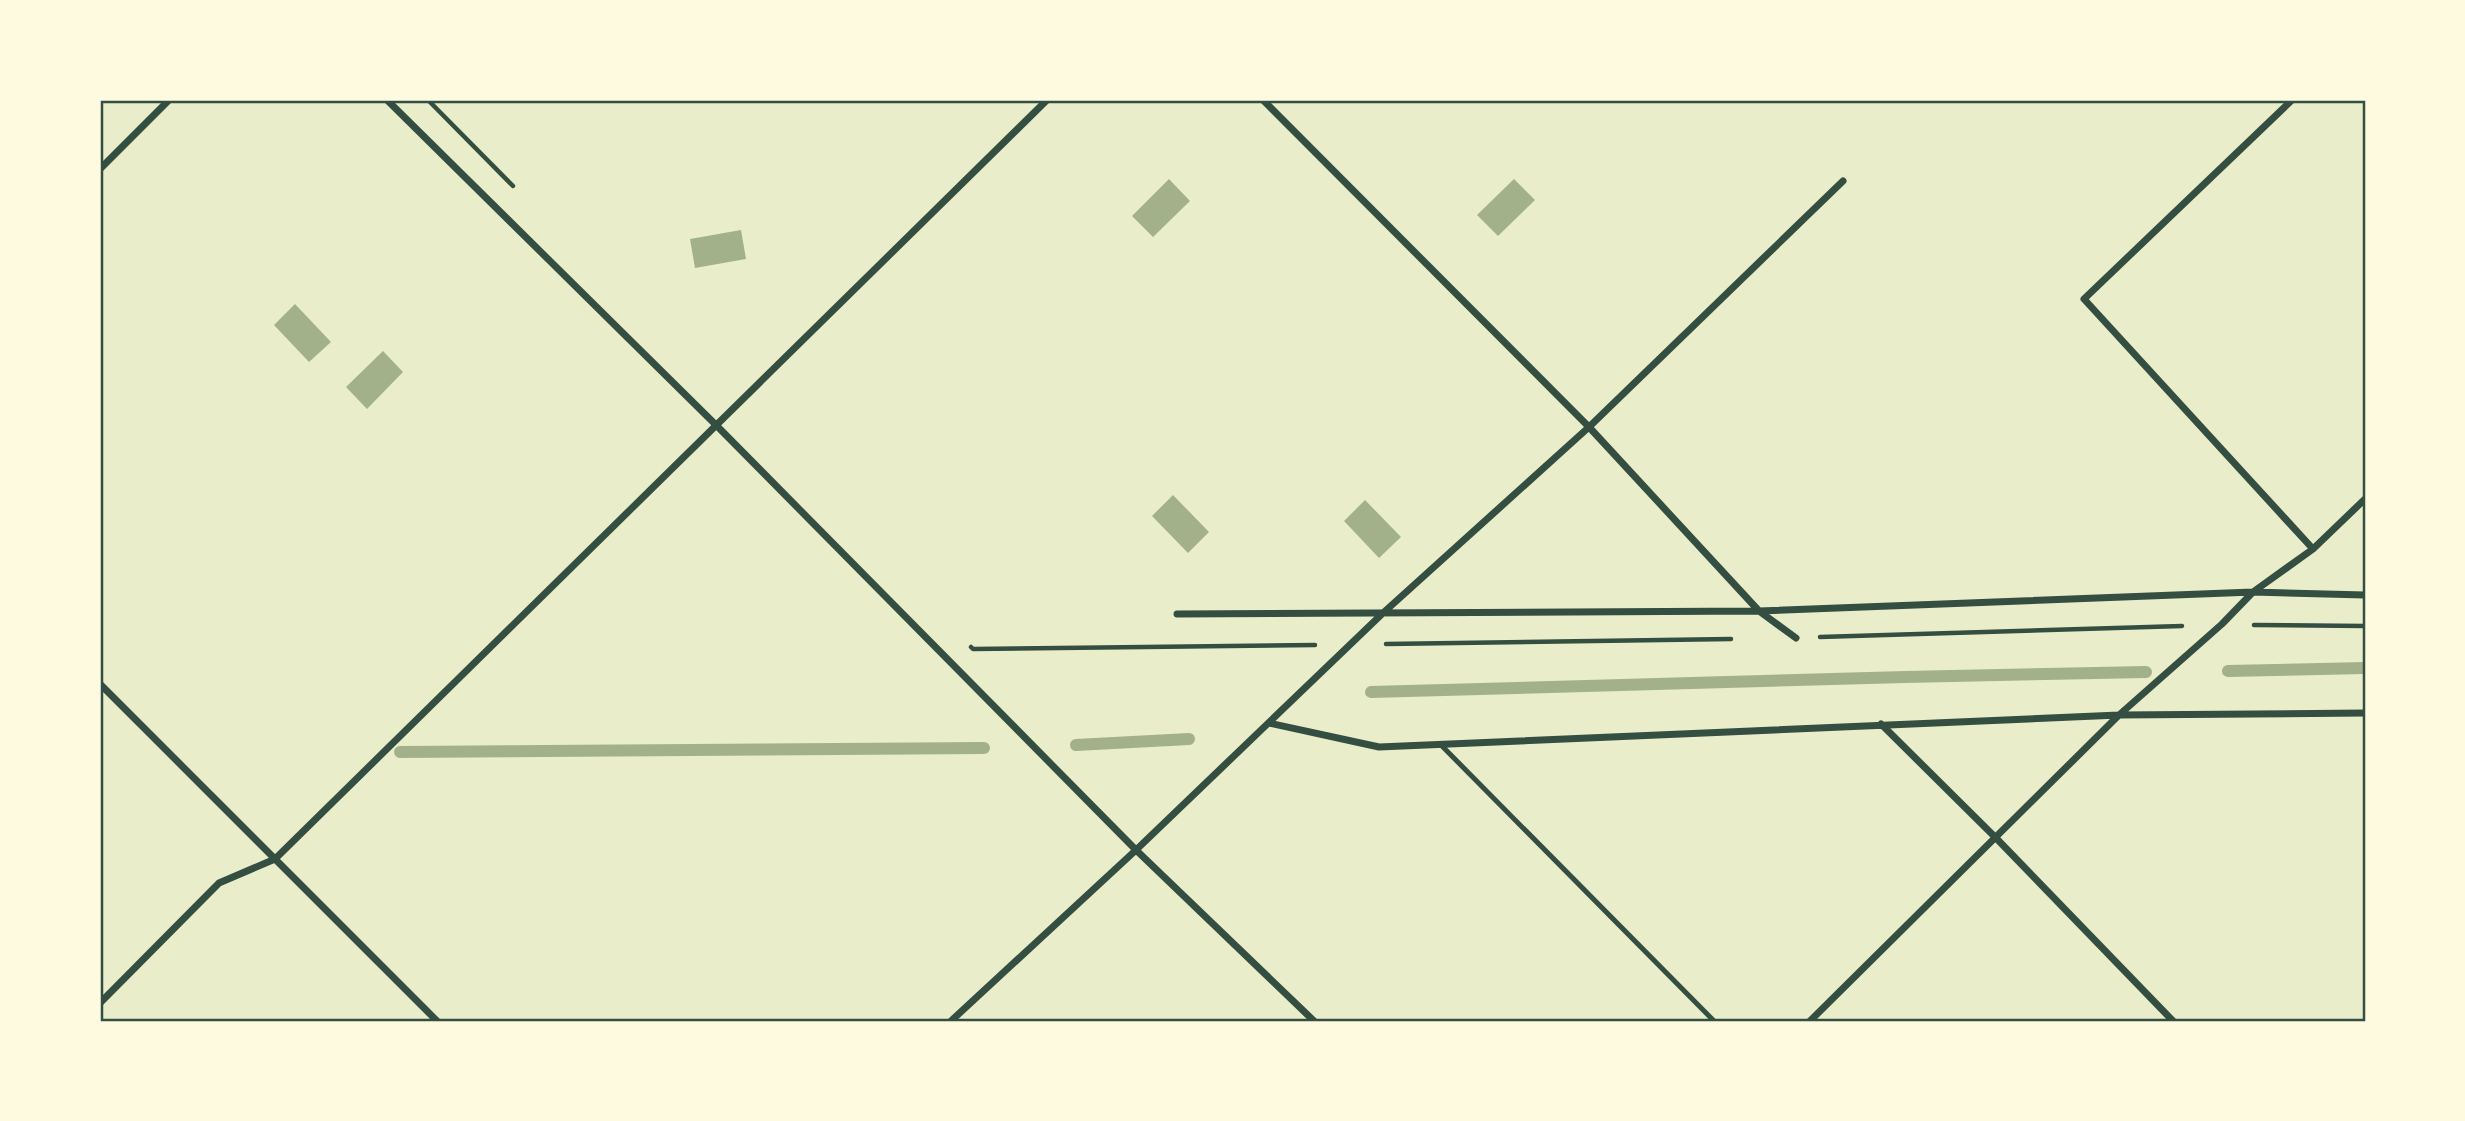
<svg xmlns="http://www.w3.org/2000/svg" width="2465" height="1121" viewBox="0 0 2465 1121" font-family="Rubik,sans-serif">
	<rect width="100%" height="100%" fill="#e9edc9"/>
	<path fill="#a3b18a" d="M1169,179L1190,201L1153,237L1132,216Z
		M1514,179L1535,200L1498,236L1477,215Z
		M741,230L746,259L695,268L690,239Z
		M295,304L331,342L309,362L274,325Z
		M383,351L403,372L367,409L346,387Z
		M1173,495L1209,532L1188,553L1152,516Z
		M1365,500L1401,537L1379,558L1344,521Z"/>
	<g fill="none" stroke-linecap="round" stroke-linejoin="round">
		<path stroke="#a3b18a" stroke-width="12" d="M2228,671L2365,668
			M1371,692L1905,677L2146,672
			M1076,745L1189,739
			M400,752L984,748"/>
		<path stroke="#344e41" stroke-width="4.5" d="M428,100L513,186
			M2254,625L2365,626
			M1820,637L2182,626
			M1386,644L1731,639
			M971,647L973,649L1315,645"/>
		<path stroke="#344e41" stroke-width="5" d="M1440,744L1714,1021"/>
		<path stroke="#344e41" stroke-width="7" d="M387,100L716,425L1136,850L1314,1021
			M1263,100L1589,427L1759,611L1796,638
			M2292,100L2084,299L2313,549
			M100,169L169,100
			M1177,614L1759,611L2253,592L2365,595
			M100,684L437,1021
			M1269,723L1379,747L2119,715L2365,713
			M1881,724L1996,838L2173,1021
			M100,1003L219,883L275,859L1047,100
			M951,1021L1136,850L1383,613L1589,427L1843,181
			M1810,1021L2119,715L2222,624L2253,592L2313,549L2365,499"/>
	</g>
	<rect width="2465" height="1121" fill="none" stroke="#fefae0" stroke-width="203"/>
	<rect x="102" y="102" width="2262" height="918" fill="none" stroke="#344e41" stroke-width="2.5"/>
</svg>
